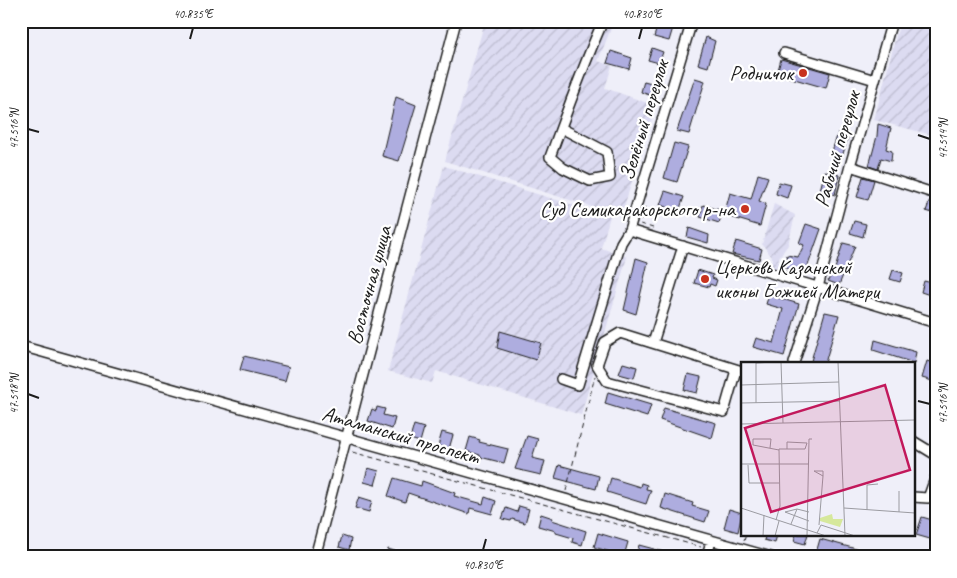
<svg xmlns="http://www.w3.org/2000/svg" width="957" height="578" viewBox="0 0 957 578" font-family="Caveat,sans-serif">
	<defs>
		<pattern id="industrial-furrows" width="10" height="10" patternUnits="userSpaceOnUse" patternTransform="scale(1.25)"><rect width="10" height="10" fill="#dcdbf1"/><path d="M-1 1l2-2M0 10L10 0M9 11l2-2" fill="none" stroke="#bcbbce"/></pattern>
	</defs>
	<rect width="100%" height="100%" fill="#efeff9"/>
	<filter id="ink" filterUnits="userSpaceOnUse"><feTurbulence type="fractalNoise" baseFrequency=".02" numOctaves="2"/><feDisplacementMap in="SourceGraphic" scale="10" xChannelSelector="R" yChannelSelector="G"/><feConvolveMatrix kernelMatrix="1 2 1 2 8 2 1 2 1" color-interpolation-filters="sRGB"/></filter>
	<g filter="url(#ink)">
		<path fill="url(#industrial-furrows)" d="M485,21H614L598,61L612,66L605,88L656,106L621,216L445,161Z
			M900,21H936V136L874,120Z
			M444,166L610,216L601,248L627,257L581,415L436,371L432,383L388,371Z
			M774,204L795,215L788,245L779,257L777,268L771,269L772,257L762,244Z"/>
		<path fill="#aeaddf" stroke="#1c1c1c" d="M659,21H675L669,41L654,37Z
			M703,21H722L720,28Z
			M706,37L715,41L708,67L698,64Z
			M652,48L663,52L659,63L648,60Z
			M611,51L632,58L629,69L607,63Z
			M781,59L830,73L826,88L777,74Z
			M695,78L705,81L689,134L677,131Z
			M644,81L659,85L655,97L641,92Z
			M396,97L416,105L399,161L382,156Z
			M878,124L891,128L886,149L892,151L891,161L881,158L878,169L869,166L877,136Z
			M838,133L849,134L842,157L831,154Z
			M674,143L688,147L677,182L664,178Z
			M825,171L839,175L835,195L820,190Z
			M758,174L768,177L759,201L766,204L760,226L724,215L730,193L751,199Z
			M863,177L874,180L868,200L857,197Z
			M779,182L791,185L787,198L776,194Z
			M665,191L684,197L679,211L660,205Z
			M930,200L936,202V214L926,211Z
			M703,205L723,211L719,223L700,217Z
			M854,221L866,224L863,237L850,233Z
			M806,224L821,229L806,271L798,272L783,267L787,255L798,257L804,245L799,243Z
			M689,228L709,235L708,243L687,237Z
			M736,241L762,249L759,260L732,254Z
			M843,243L855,246L839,285L828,281L832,272H834Z
			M636,258L648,262L636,314L624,310Z
			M698,270L713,275L712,278L717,280L715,286L710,284L709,287L694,283Z
			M893,270L903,273L900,282L890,279Z
			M924,281L936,284V297L921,292Z
			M769,295L799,304L784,356L753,347L756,338L774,343L783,309L766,304Z
			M825,312L839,315L825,363H819L811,361Z
			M500,331L541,343L536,360L497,348Z
			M875,340L916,352L914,363L873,350Z
			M244,356L289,367L285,381L240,370Z
			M927,361L936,364V382L922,378Z
			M623,363L637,367L634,378L619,374Z
			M688,374L701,377L697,393L684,390Z
			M608,392L651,405L647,417L605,404Z
			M377,407L385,409L383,415L395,418L392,429L368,421L372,409L376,411Z
			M664,408L716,423L712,438L660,420Z
			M414,425L424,428L420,442L410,439Z
			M442,432L453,435L449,449L438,446Z
			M527,436L538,439L532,458L545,461L541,475L515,469Z
			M470,437L480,440L479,442L508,449L504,463L480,457V455L466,451Z
			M559,465L599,476L596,489L555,478Z
			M368,468L379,471L375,485L364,482Z
			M394,478L421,486L422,481L455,493L454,496L483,504L485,497L496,501L492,514L470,508L469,514L408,493L405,502L388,496Z
			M611,478L640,487L641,483L647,485L646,489L651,490L646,504L607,492Z
			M665,494L693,503L692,506L709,511L705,522L661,508Z
			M359,497L372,501L369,512L355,508Z
			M519,506L529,509L525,523L512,519L511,521L502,519L506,508L517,512Z
			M729,509L742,513L738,532L724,528Z
			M541,514L553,518L552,520L586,531L582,545L572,542L573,538L556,533V531L538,526Z
			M922,517L936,521L930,539L916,535Z
			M598,533L628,542L624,556L594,547Z
			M766,534H777L775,543L764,540Z
			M796,534H808L805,544L794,541Z
			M342,536L351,539L349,550L339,547Z
			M820,539L878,555L877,557H829L816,553Z
			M639,545L665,552L664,557H636Z
			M388,549L398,552L396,557H386Z"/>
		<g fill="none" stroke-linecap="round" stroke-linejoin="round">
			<g stroke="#1c1c1c" stroke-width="12">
				<path id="minor" d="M784,53L875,80
					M561,128L607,152L610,177L590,181L563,168L550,157C567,111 583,66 603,21
					M850,166L936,194
					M629,230L936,323
					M653,343L683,246
					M21,346L771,557
					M794,363L818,287L850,166L892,21
					M736,370L724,412L607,381L597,365L605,342L620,333L742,371
					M561,379L578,385L621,243L629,230L692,21
					M913,441L936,455
					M913,497L928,498L936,476
					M315,557L456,21
					M707,557L711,540"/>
			</g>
			<path stroke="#1c1c1c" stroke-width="1" stroke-dasharray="5 4" stroke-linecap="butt" d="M645,207L640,224L653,228
				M352,452L701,547
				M566,491L595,376
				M744,541L746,534
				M716,552L735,557"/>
			<use href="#minor" stroke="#fff" stroke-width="9"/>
		</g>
	</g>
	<path fill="none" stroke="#1c1c1c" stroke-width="2" d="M190,39L193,28M639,39L642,28M28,129L39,132M918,135L930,139M28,394L39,398M918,401L930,404M483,550L486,539"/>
	<g fill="#c8321e" stroke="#fff" stroke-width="2">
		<circle cx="803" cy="73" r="5"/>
		<circle cx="745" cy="209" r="5"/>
		<circle cx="705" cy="279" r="5"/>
	</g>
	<g text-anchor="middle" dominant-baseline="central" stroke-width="4.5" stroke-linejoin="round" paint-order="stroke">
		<g font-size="21" fill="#1c1c1c" stroke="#fff" text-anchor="end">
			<text x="793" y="73">Родничок</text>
			<text x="735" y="209">Суд Семикаракорского р-на</text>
			<text x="715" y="267" text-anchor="start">Церковь Казанской<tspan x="715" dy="24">иконы Божией Матери</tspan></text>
		</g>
		<g font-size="21" fill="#1c1c1c" stroke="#fff">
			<text transform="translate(644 120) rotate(-73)">Зелёный переулок</text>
			<text transform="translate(837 149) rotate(-74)">Рабочий переулок</text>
			<text transform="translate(369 285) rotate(-75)">Восточная улица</text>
			<text transform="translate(401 435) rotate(16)">Атаманский проспект</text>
		</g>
	</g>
	<g transform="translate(741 362)">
		<rect width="174" height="174" fill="#efeff9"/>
		<path d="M91,152L92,157H102L99,165L79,159V156Z" fill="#d6e89c"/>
		<path fill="none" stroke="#9b9ba1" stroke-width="1" d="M15,0V41M40,0L42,61M97,0L104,174M15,1L33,0M0,23L98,20M0,41L99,39M0,62L174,58M29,86L30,77H12V83L38,88M0,102H68M7,103L8,121H38M0,146L85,174M103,146L174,151M126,148V123L137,122M68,150L56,147L44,150L68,159M158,150V129M35,158L39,144L38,87H64L66,81L46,80V87M50,162L56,147M78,163L82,114L73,109H82V114M76,171L80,163L114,174M22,174L23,153M34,174L38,159M66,174L68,77H71"/>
		<path fill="#c2185b" fill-opacity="0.15" stroke="#c2185b" stroke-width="2.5" d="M144,23L169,108L30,150L4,66Z"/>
		<rect width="174" height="174" fill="none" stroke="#1c1c1c" stroke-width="2.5"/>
	</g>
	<rect width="957" height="578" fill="none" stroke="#fff" stroke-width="55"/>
	<rect x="28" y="28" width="902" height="522" fill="none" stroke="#1c1c1c" stroke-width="2"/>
	<g font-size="12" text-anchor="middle" fill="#1c1c1c">
		<text x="193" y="18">40.835°E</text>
		<text x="642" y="18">40.830°E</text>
		<text transform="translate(14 129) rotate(-90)" y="4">47.516°N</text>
		<text transform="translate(943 139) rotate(-90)" y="4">47.514°N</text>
		<text transform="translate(14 394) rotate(-90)" y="4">47.518°N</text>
		<text transform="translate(943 404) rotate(-90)" y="4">47.516°N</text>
		<text x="483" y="569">40.830°E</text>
	</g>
</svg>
